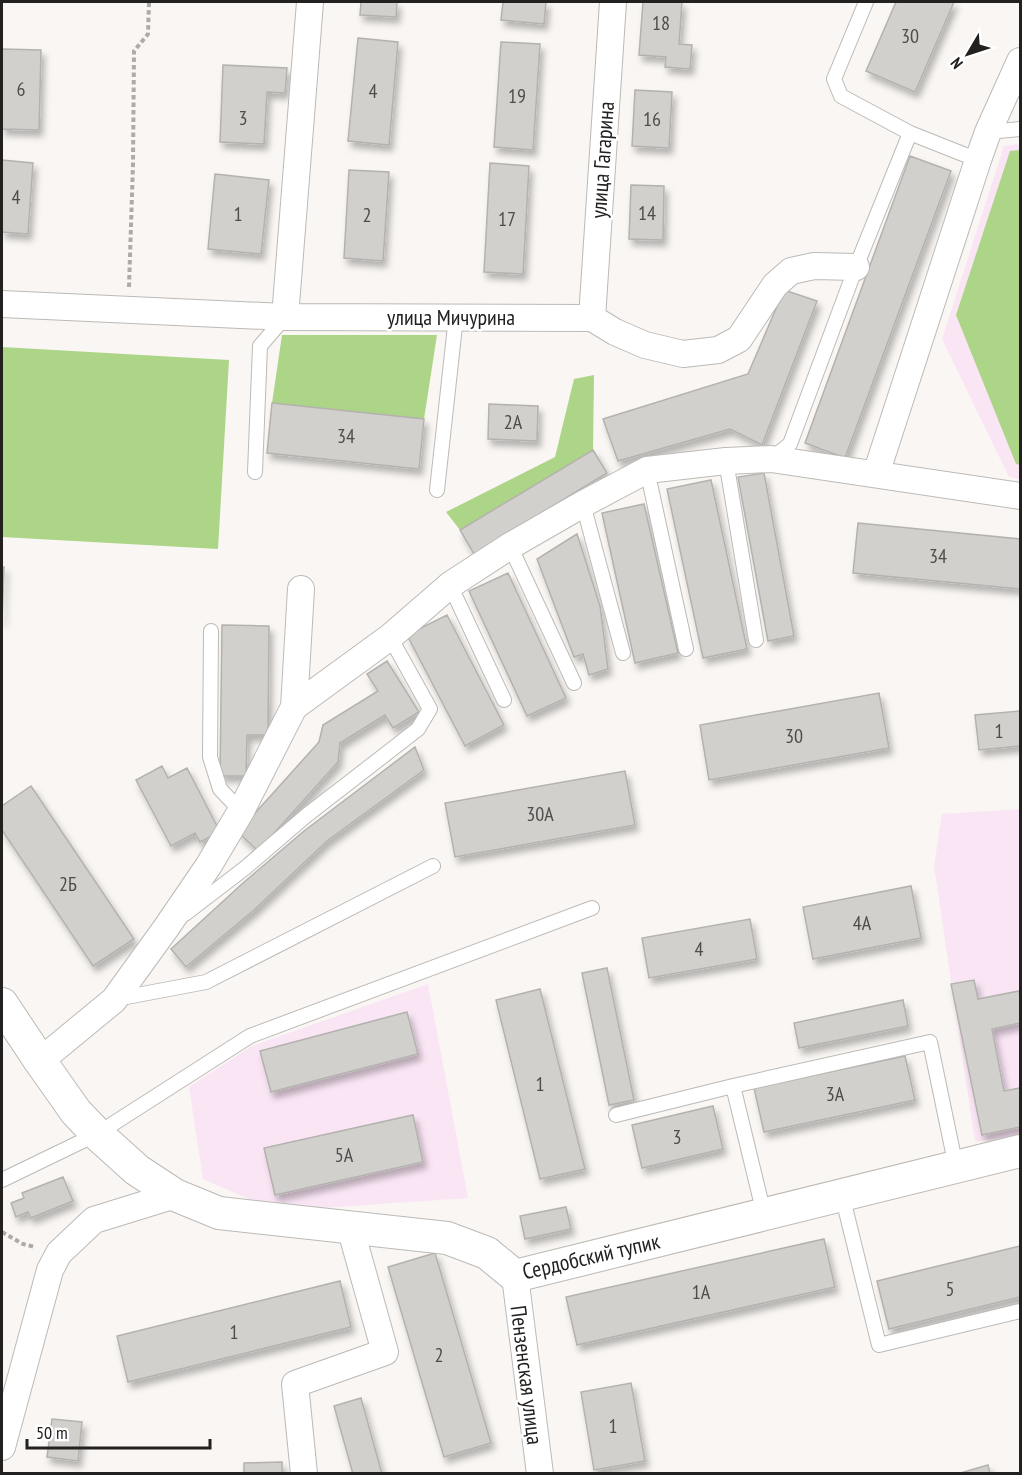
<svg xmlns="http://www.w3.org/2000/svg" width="1022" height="1475" viewBox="0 0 1022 1475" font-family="'PT Sans Narrow',sans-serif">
	<defs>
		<filter id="shadow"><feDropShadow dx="3.5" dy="6" stdDeviation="3" flood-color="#0004"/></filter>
	</defs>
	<rect width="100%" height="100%" fill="#f9f6f3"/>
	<path fill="#fae5f5" d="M1020,144V479L1009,477L942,339L1004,146Z
		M1020,809V1135L975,1142L934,866L942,814Z
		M428,984L468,1198L277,1211L203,1179L189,1087L252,1046Z"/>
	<path fill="#add587" d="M1020,150V465L1016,464L956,315L1010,151Z
		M282,335H437L424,419L272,403Z
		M2,347L229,360L218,549L2,537Z
		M594,375L593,450L460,530L446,512L555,457L574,379Z"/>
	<path fill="#d2d0cd" stroke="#b4b2af" stroke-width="1.5" filter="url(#shadow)" d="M361,2H397L396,17L360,15Z
		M503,2H546L544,24L501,20Z
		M643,2H682L679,44L692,45L690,69L665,67L666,57L639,55Z
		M896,2H954L915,92L866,71Z
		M358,38L398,42L389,145L348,141Z
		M501,42L540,44L533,150L494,147Z
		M2,49L41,50L39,130L2,129Z
		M223,65L287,68L285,93L267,92L264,144L220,142Z
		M635,90L672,92L669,148L632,146Z
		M910,156L951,171L845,458L805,443Z
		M2,160L33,163L28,234L2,232Z
		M490,163L529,166L523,274L484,272Z
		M349,170L389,172L383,261L344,258Z
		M215,174L269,180L261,254L208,249Z
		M631,185L664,186L663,240L629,239Z
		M784,290L817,301L762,445L730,429L618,461L603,419L748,374Z
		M272,403L424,419L419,469L267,453Z
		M489,404L538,406L537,441L488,439Z
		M593,450L607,473L474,554L460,530Z
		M764,473L794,636L768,641L738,477Z
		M711,480L747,649L703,658L667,489Z
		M644,504L678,653L635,663L602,513Z
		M858,523L1020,539V589L853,573Z
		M577,534L600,606L608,669L589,675L583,654L574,657L537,559Z
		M2,567H4L2,622Z
		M508,573L566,698L527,716L469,591Z
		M447,615L504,725L465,746L407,635Z
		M222,625L269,626L268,735H247L246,776H220Z
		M387,661L419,712L393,728L385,715L340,743L338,762L258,851L238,832L319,742L323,725L378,691L367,674Z
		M879,693L889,748L709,780L700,725Z
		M1020,711V746L979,750L975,715Z
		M415,747L424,770L327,841L254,910L186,967L171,949L243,883L304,831Z
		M162,766L168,778L187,768L220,832L200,842L195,833L171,846L136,780Z
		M625,771L635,825L455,857L445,803Z
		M31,786L134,939L93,966L2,830V806Z
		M911,886L921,938L813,959L803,907Z
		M750,919L757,959L649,978L642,938Z
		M607,968L634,1100L609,1105L582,973Z
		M974,980L978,999L1019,991L1020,998V1023L992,1029L1004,1091L1020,1088V1127L982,1135L951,984Z
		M540,989L585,1169L540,1179L496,1000Z
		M903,1000L908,1026L799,1048L794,1023Z
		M407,1012L418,1054L271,1092L260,1051Z
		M905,1056L915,1100L764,1132L754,1088Z
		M713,1106L723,1149L642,1168L632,1125Z
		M413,1115L423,1162L275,1195L264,1148Z
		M63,1177L73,1201L31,1218L28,1212L16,1217L11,1203L24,1198L22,1193Z
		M566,1207L571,1229L525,1239L520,1216Z
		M824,1239L835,1287L577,1345L566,1297Z
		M1020,1246V1297L889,1329L877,1281Z
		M435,1253L491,1443L444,1457L388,1267Z
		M340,1281L351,1327L128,1382L117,1336Z
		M631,1383L645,1461L594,1470L581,1392Z
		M361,1398L382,1474H353L334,1406Z
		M52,1419L82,1422L78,1461L47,1457Z
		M282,1462V1474H244V1463Z
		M988,1465L990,1474H957Z"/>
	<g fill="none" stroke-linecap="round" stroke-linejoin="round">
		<g stroke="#bcbab7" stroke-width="16">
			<path id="service" d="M866,2L834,79L841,96L910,133L978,160
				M988,132L1020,129
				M771,459L790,444L856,267L910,133
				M726,461L756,640
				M647,470L686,649
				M255,472L260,346L285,317
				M437,490L456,317
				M583,504L623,653
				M510,546L574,683
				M450,585L504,700
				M211,631L210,757L220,789L241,811
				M185,914L245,868L307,815L418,729L430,709L390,637
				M116,999L206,982L433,866
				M616,1115L733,1086
				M2,1180L97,1134L250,1036L592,908
				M842,1195L879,1345L1020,1311
				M764,1214L733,1086L930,1042L956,1167"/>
		</g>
		<g stroke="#bcbab7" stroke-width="28">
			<path id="minor" d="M2,304L285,317L592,318L615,332L645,345L683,354L718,350L739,339L775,285L791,271L814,266L856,267
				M285,317L310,2
				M592,318L613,2
				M876,474L978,160L988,132L1020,61
				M294,707L301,589
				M40,1061L114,1000L166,928L209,865L241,811L294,707L390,637L450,585L510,546L583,504L647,470L726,461L771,459L1020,496
				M515,1276L540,1474
				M2,1447L50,1270L59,1253L94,1220L175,1195
				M304,1474L295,1384L385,1352L350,1227"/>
		</g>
		<g stroke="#bcbab7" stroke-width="34">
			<path id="tertiary" d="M2,1004L40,1061L76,1112L97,1134L137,1170L175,1195L219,1213L447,1238L487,1253L515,1276L1020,1151"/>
		</g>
		<path stroke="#adaaa8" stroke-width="4" stroke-dasharray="4.5 3" stroke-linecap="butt" d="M129,287L133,164L134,51L148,34L149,2
			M2,1232L23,1244L35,1247"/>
		<use href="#service" stroke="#fff" stroke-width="14"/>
		<use href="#minor" stroke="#fff" stroke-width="26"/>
		<use href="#tertiary" stroke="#fff" stroke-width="32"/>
	</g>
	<g text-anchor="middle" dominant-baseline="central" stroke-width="5" stroke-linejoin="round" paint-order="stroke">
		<g font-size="20" fill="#4e4d4b">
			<text x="661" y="23">18</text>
			<text x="910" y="36">30</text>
			<text x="21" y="89">6</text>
			<text x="373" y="91">4</text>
			<text x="517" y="96">19</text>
			<text x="243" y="118">3</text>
			<text x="652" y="119">16</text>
			<text x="16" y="197">4</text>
			<text x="647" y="213">14</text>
			<text x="238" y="214">1</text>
			<text x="367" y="215">2</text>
			<text x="507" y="219">17</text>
			<text x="513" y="422">2А</text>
			<text x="346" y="436">34</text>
			<text x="938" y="556">34</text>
			<text x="999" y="731">1</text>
			<text x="794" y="736">30</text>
			<text x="540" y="814">30А</text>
			<text x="68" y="884">2Б</text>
			<text x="862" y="923">4А</text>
			<text x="699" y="949">4</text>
			<text x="540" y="1084">1</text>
			<text x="835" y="1094">3А</text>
			<text x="677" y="1137">3</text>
			<text x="344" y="1155">5А</text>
			<text x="950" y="1289">5</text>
			<text x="701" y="1292">1А</text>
			<text x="234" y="1332">1</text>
			<text x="439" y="1355">2</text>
			<text x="613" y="1426">1</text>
		</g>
		<g font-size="22" fill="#222120" stroke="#fff">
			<text transform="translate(602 160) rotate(-86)">улица Гагарина</text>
			<text x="451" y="317">улица Мичурина</text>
			<text transform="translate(591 1256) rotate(-13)">Сердобский тупик</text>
			<text transform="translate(527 1375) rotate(83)">Пензенская улица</text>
		</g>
	</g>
	<rect width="1022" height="1475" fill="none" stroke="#222120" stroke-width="6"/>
	<g transform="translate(968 54) rotate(231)" stroke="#ffffff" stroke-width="4.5" paint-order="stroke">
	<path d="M0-4.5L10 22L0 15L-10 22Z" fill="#222120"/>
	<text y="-9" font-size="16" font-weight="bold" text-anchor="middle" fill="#222120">N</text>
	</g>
	<path d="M27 1439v9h183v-9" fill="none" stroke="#222120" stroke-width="3"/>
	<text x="36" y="1439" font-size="18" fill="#222120" stroke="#ffffff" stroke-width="4.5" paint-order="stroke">50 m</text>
</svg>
